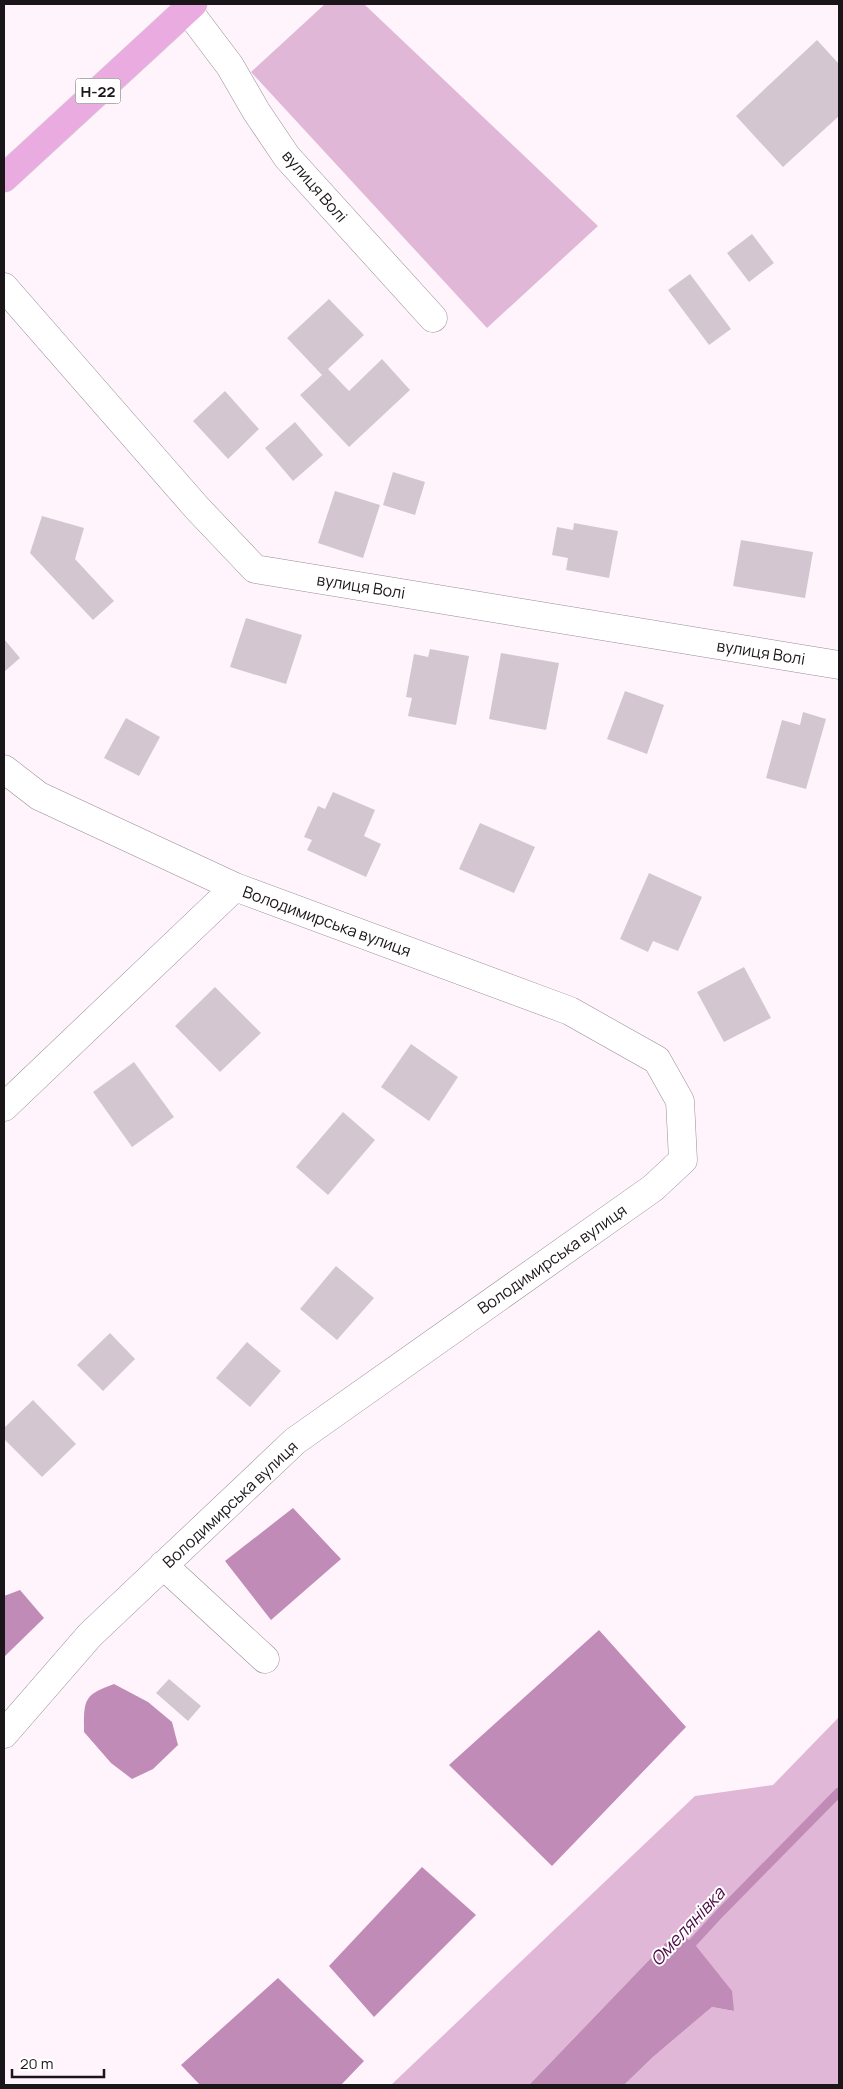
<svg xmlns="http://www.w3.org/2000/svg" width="843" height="2089" viewBox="0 0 843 2089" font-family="Manrope,sans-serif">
	<rect width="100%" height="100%" fill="#fff4fc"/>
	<path fill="#e0b7d7" d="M325,4H364L598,226L487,328L251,72Z
		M839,1717V2085H624L653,2057L712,2007L734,2011L674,1934L529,2085H391L695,1796L773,1785Z"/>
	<path fill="#c08bb6" d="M293,1508L341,1559L271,1620L225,1561Z
		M20,1590L44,1618L4,1657V1596Z
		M599,1630L686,1727L552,1866L449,1765Z
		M114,1684L148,1702L172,1722L178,1745L153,1769L132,1779L111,1763L84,1732C84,1700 83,1695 114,1684Z
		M422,1867L476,1915L374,2017L329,1966Z
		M674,1934L692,1941L732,1991L734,2011L712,2007L653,2057L624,2085H529Z
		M278,1978L364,2061L341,2085H200L181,2065Z"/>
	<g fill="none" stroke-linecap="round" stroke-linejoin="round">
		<path stroke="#c08bb6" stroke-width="9" d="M686,1950L720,1913L839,1792"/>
	</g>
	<path fill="#d3c6d0" d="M817,40L839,64V116L783,167L736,116Z
		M752,234L774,263L749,282L727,253Z
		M690,274L731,329L709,345L668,290Z
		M329,299L364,335L328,369L349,391L382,359L410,390L349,447L300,395L322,375L287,338Z
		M225,391L259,429L228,459L193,421Z
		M295,422L323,455L293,481L265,448Z
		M393,472L425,482L415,515L383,505Z
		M335,491L380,505L363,558L318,543Z
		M42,516L84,528L75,559L114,601L93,620L30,553Z
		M574,523L618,531L609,578L566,570L568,558L552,555L557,527L573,530Z
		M741,540L813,552L805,598L733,586Z
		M246,618L302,635L286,684L230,667Z
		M4,639L20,658L4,672Z
		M430,649L469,656L456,725L408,716L412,698L406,697L414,654L428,657Z
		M501,653L559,663L546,730L489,719Z
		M625,691L664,705L647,754L607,739Z
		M803,712L826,719L806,789L766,778L782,720L800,725Z
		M126,718L160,737L139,776L104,758Z
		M333,792L375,810L364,836L381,844L366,877L307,850L312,840L304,837L318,806L325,809Z
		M480,823L535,847L514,893L459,869Z
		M649,873L702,897L678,951L653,941L648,952L620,939Z
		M744,967L771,1018L724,1042L697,992Z
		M215,987L261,1033L220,1072L175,1026Z
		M411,1044L458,1077L429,1121L381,1087Z
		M134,1062L174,1117L132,1147L93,1092Z
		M343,1112L375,1140L328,1195L296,1167Z
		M336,1266L374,1298L337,1340L300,1309Z
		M110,1333L135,1359L103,1391L77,1365Z
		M247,1342L281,1371L250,1407L216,1378Z
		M33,1400L76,1444L42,1477L4,1439V1428Z
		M169,1679L201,1706L188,1721L156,1693Z"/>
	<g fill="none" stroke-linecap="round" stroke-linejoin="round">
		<g stroke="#988c96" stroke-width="29">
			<path id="minor" d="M187,9L230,66L256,111L287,157L433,318
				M4,287L197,508L255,569L839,665
				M4,769L39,796L235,887L570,1011L657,1060L680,1101L683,1160L653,1188L295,1441L90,1635L4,1734
				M4,1107L235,887
				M163,1565L265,1659"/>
		</g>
		<g stroke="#d6d5d6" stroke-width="29">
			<path id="major" d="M4,178L193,4"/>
		</g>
		<use href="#minor" stroke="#fff" stroke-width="28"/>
		<use href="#major" stroke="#eaace0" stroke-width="28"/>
	</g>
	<g text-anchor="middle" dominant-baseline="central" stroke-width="4" stroke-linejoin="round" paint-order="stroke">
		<rect fill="#fff" stroke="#5f5b5e" stroke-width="1" x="75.5" y="78.5" width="45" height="25" rx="4"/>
		<g font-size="15" font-weight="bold" fill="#1a1519">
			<text x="98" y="91">Н-22</text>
		</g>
		<g font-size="16" fill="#1a1519" stroke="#fff">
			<text transform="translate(315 186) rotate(49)">вулиця Волі</text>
			<text transform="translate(361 586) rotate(9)">вулиця Волі</text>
			<text transform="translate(761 652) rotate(9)">вулиця Волі</text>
			<text transform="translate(327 921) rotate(20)">Володимирська вулиця</text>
			<text transform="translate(552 1259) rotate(-35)">Володимирська вулиця</text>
			<text transform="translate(230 1504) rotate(-43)">Володимирська вулиця</text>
		</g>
		<g font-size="18" font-style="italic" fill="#4d0c45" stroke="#fff">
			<text transform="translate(687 1926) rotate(-47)">Омелянівка</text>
		</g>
	</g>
	<rect width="843" height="2089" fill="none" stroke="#1a1519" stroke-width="10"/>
	<path d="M12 2069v8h92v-8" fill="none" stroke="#1a1519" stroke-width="2.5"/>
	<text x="20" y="2069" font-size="15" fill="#1a1519" stroke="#ffffff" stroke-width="4" paint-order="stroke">20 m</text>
</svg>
